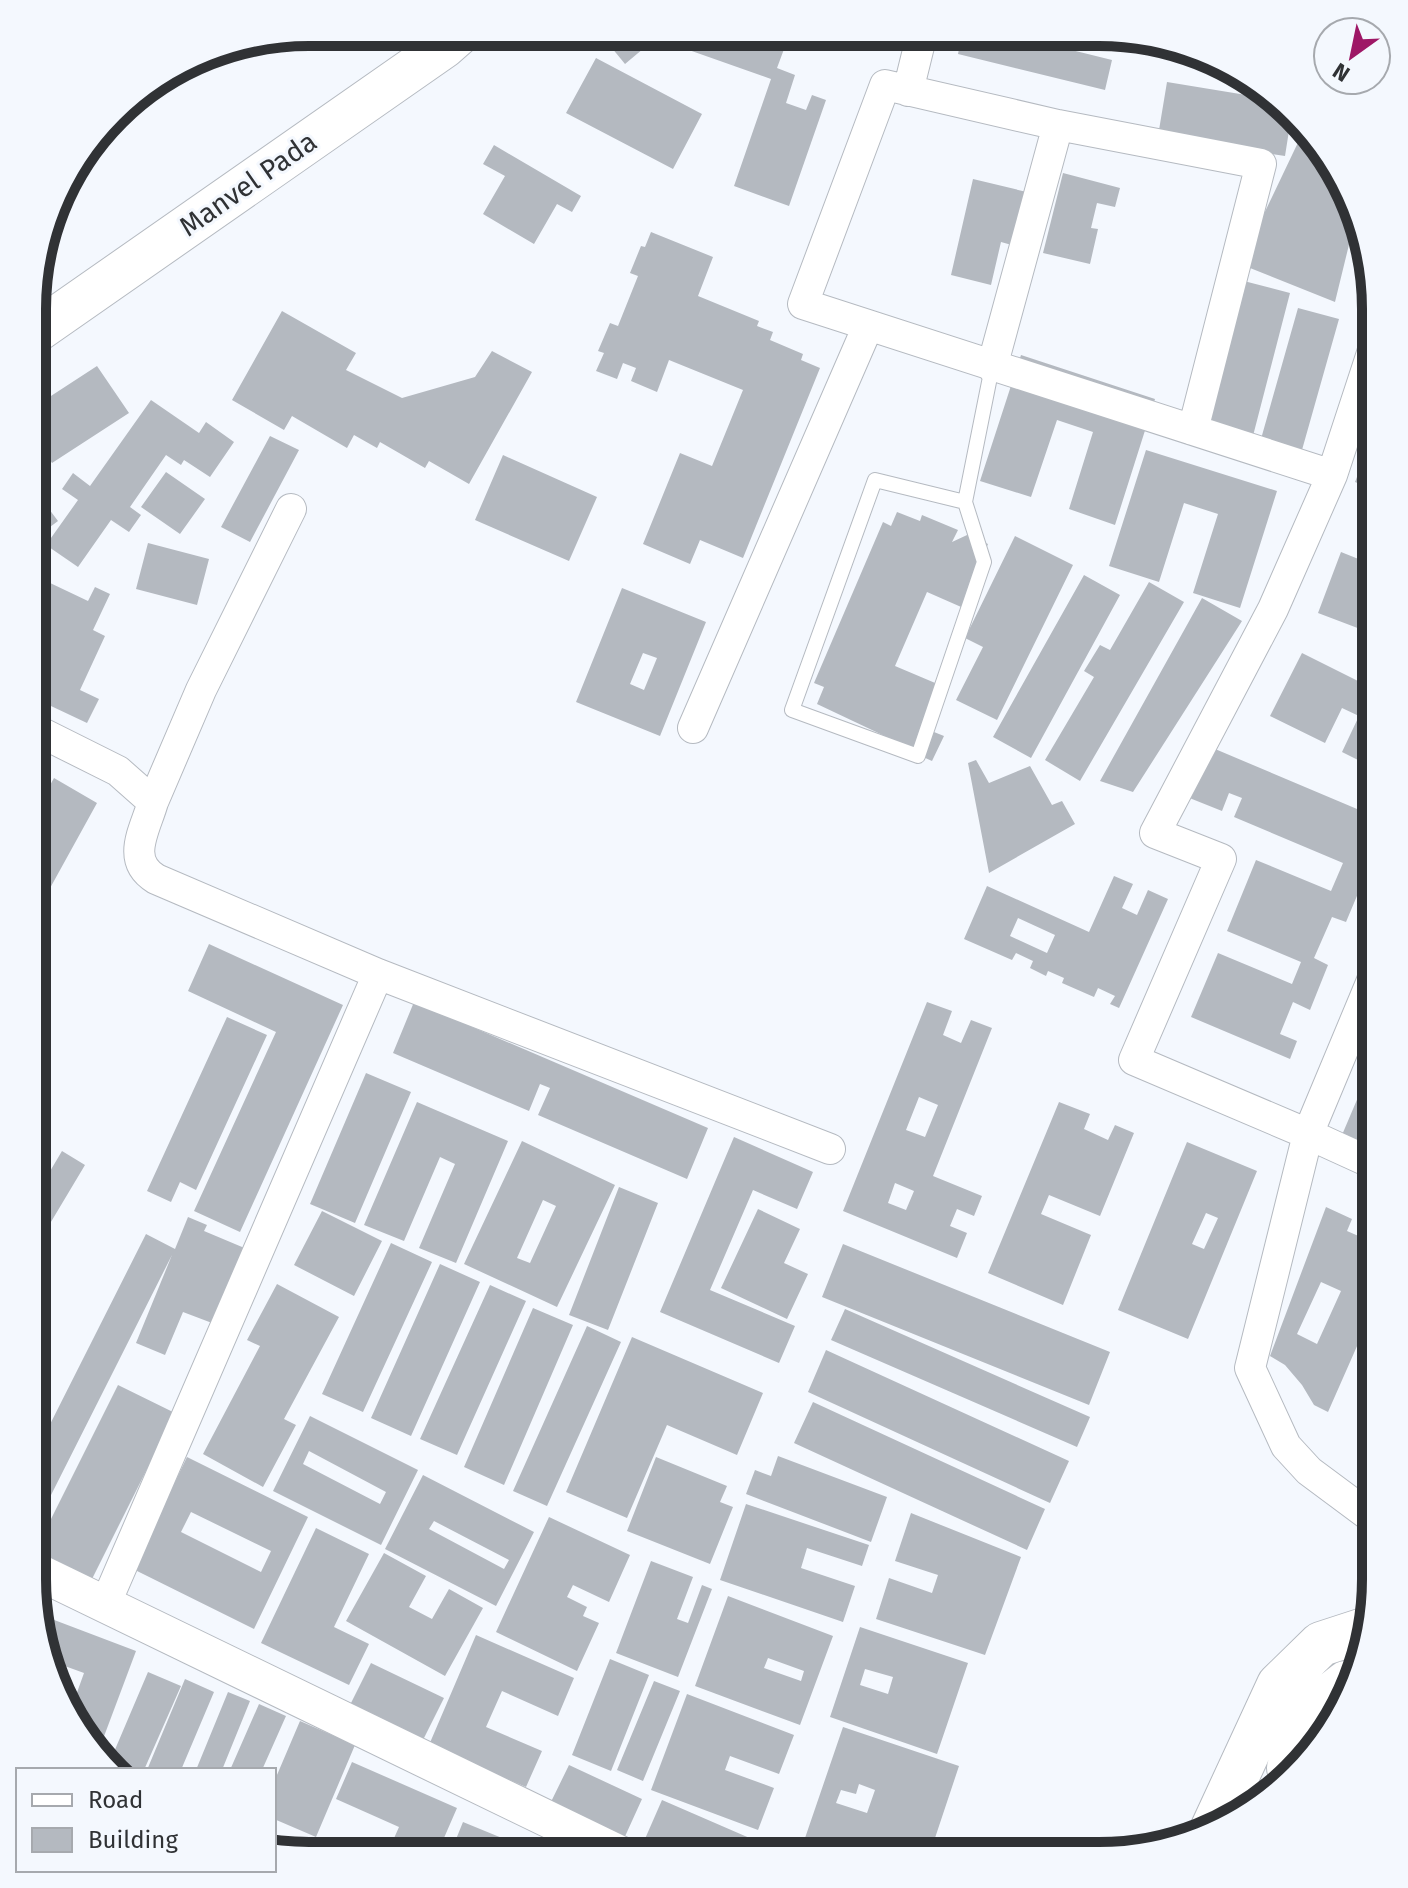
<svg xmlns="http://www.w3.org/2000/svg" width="1408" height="1888" viewBox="0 0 1408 1888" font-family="'Fira Sans',sans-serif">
	<rect width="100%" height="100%" fill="#f4f8fe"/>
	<path fill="#b4b9c0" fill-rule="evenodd" d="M618,33H662L625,64L607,42Z
		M691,33H790L777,68L795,75L786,103L806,110L812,95L826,100L789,206L734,186L771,79L686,49Z
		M962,34H1007L1112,60L1105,90L958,54Z
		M596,58L702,114L673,169L566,113Z
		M1167,82L1276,100L1291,118L1285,156L1158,136Z
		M1303,132L1347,186L1355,220L1335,302L1240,264Z
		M494,145L581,196L572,212L557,204L534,244L483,214L505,176L483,164Z
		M1063,173L1120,188L1115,207L1097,203L1091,228L1098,229L1090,264L1043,253Z
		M973,179L1031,193L1019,247L1001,242L991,285L951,275Z
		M651,232L713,257L698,296L759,321L757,326L773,332L770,340L803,354L801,360L820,368L743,558L700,540L690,564L643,544L680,453L712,466L743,390L669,360L657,392L631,381L636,368L623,363L617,379L596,371L604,353L598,351L610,323L618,326L638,276L630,273L641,246L645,247Z
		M1240,280L1290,293L1247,459L1197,445Z
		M1298,308L1339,319L1300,457L1259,446Z
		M282,311L356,353L346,370L402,398L475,377L492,351L532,372L469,484L429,461L425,468L380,442L377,448L354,435L347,448L292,416L284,430L232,400Z
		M1021,355L1155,399L1115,525L1069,509L1093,432L1057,420L1031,497L980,481Z
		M97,366L129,413L52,463L34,436V407Z
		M151,400L199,433L206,422L234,442L210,477L184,460L181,465L166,455L130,507L141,515L129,532L111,520L78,567L46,545L78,500L62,489L73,473L90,486Z
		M1376,429V491L1355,482Z
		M270,436L299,450L250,542L221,527Z
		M1146,450L1277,491L1240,608L1193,593L1218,514L1184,503L1159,582L1109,566Z
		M503,455L597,497L569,561L475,520Z
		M166,472L205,499L180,534L141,507Z
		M34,489L58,521L34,539Z
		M897,512L920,521L922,515L958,530L952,542L980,529L975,538L988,544L971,583L968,610L927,592L895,666L947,688L929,730L944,736L932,761L890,742L891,739L817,704L824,687L814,683L883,522L891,526Z
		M1015,536L1073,565L997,720L956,700L983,647L965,638Z
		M148,543L209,559L197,605L136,589Z
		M1341,552L1376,566V635L1318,613Z
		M1084,575L1120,595L1031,758L993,737Z
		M48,582L88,601L95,587L110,594L93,630L105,636L80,690L99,699L87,723L34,698V681L42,685L48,671L34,665V612Z
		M1149,582L1184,602L1080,781L1045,760L1094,677L1084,671L1100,645L1110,650Z
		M622,588L706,622L660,736L576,702ZM643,653L657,658L644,690L630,684Z
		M1202,598L1242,621L1133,792L1100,781Z
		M1302,653L1376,690V739L1364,763L1342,752L1359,716L1342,708L1325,743L1270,716Z
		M1208,746L1376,817V833L1368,830L1361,847L1375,853L1346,922L1332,917L1314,958L1328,965L1310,1010L1293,1002L1280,1034L1297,1041L1290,1059L1191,1017L1218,953L1292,984L1301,962L1227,931L1256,860L1331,891L1343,863L1234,817L1242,798L1229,793L1222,811L1187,797Z
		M976,760L989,783L1030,766L1052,805L1062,801L1075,824L989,873L968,763Z
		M54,778L97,803L33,919V816Z
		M1114,876L1133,884L1122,908L1137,915L1148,890L1168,899L1119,1008L1110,1004L1115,996L1098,988L1094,997L1062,983L1064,978L1048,971L1046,976L1030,968L1033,961L1016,953L1012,960L964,939L987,886L1089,932ZM1018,918L1055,935L1047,953L1010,936Z
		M209,944L343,1005L240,1232L194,1211L276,1032L188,991Z
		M414,1002L708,1128L687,1179L538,1115L550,1088L540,1084L529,1111L393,1053Z
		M927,1002L952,1011L943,1035L961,1043L971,1020L992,1028L933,1176L982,1196L974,1216L957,1209L950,1226L967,1233L957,1258L843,1211ZM919,1097L938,1105L925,1137L906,1130ZM895,1183L914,1191L906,1210L888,1203Z
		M227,1017L267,1035L196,1190L180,1182L171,1202L147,1191Z
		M1376,1055V1135L1363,1130L1356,1148L1339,1142Z
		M366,1073L411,1092L355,1223L310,1204Z
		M417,1102L508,1141L456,1263L419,1248L455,1164L440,1157L404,1241L364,1225Z
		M1059,1102L1090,1114L1084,1129L1108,1140L1115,1125L1134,1133L1100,1216L1049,1195L1041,1214L1091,1235L1063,1305L988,1273Z
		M33,1135L45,1143L33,1164Z
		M734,1137L813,1172L797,1209L753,1190L710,1290L795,1326L779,1363L660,1312Z
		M522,1141L615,1185L557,1307L464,1264ZM543,1200L556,1206L530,1263L517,1258Z
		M1187,1142L1257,1171L1188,1339L1118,1310ZM1206,1213L1218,1218L1204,1249L1192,1244Z
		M62,1151L85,1165L33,1252V1200Z
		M619,1187L658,1203L608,1330L569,1315Z
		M1326,1207L1352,1219L1347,1231L1370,1241L1376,1227V1303L1328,1412L1314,1405L1302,1385L1285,1365L1270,1356ZM1321,1282L1341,1291L1317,1344L1297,1334Z
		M758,1209L800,1229L784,1263L808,1274L787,1319L721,1288Z
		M322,1211L382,1241L354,1296L294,1265Z
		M188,1217L207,1225L204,1231L254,1252L212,1323L183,1312L165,1355L136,1343L172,1255L46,1505L32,1498V1460L146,1234L175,1249Z
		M391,1243L432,1262L363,1412L322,1394Z
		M843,1244L1110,1352L1089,1405L822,1297Z
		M440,1264L480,1282L411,1436L371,1418Z
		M277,1284L339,1317L284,1419L296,1425L263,1487L203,1454L260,1346L247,1340Z
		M490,1285L526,1301L457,1455L420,1439Z
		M533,1308L573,1325L504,1485L464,1467Z
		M845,1309L1090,1417L1077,1447L831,1340Z
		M587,1326L621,1342L547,1506L513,1491Z
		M632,1337L763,1393L737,1455L667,1425L627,1518L566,1492Z
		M826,1350L1069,1461L1050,1503L808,1392Z
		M118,1385L175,1413L92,1579L35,1551Z
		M813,1402L1045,1509L1027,1550L794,1443Z
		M310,1416L418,1470L381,1545L273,1491ZM309,1451L386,1492L380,1504L303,1464Z
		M778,1456L887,1497L871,1542L746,1494L755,1470L771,1476Z
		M187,1457L308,1517L254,1629L133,1569ZM191,1512L271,1551L261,1572L181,1532Z
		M656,1457L727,1486L720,1502L733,1507L710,1564L627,1531Z
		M423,1475L534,1532L496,1606L385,1549ZM434,1521L509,1560L504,1569L429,1529Z
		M746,1504L869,1545L862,1566L807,1548L801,1568L855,1586L843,1622L720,1580Z
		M911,1513L1021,1557L985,1655L876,1619L889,1578L932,1593L938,1575L895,1561Z
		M549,1517L630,1555L609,1602L573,1585L567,1597L587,1607L583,1616L599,1623L577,1671L496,1632Z
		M316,1528L369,1554L334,1627L369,1644L349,1685L261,1643Z
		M384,1553L426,1576L409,1607L432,1619L449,1589L483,1608L445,1676L346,1621Z
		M651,1561L693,1577L677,1619L688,1623L702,1585L712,1589L678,1677L616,1653Z
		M728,1596L833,1636L800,1725L695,1686ZM768,1658L804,1671L801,1681L764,1668Z
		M49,1618L136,1651L100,1747L70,1712L84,1673L51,1661L44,1631Z
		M860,1627L968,1663L937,1754L830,1717ZM865,1669L893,1677L888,1694L860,1685Z
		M476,1635L574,1678L558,1716L502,1691L486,1727L542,1751L526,1787L429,1745Z
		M610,1659L649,1675L611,1771L572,1755Z
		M371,1663L444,1698L421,1744L348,1709Z
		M148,1672L181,1686L144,1770H121L111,1759Z
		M185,1679L214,1692L181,1770H147Z
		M654,1681L680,1691L643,1781L617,1770Z
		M58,1690L73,1695L68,1709L61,1702Z
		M228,1692L250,1701L222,1770H196Z
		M687,1694L794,1735L779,1774L730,1756L725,1770L774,1788L758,1830L651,1790Z
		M259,1704L286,1716L262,1770H230Z
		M300,1721L355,1745L316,1837L274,1819V1782Z
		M843,1727L959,1766L929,1856L846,1855L804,1841ZM859,1784L875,1790L867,1813L836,1803L841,1790L856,1794Z
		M352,1762L457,1808L437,1854H387L399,1827L336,1799Z
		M569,1765L642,1799L622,1843L548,1808Z
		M662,1800L789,1855H658L641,1848Z
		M463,1822L502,1838L495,1854H450Z
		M515,1839L549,1854H508Z"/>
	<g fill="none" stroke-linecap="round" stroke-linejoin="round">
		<g stroke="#b5bac1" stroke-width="16">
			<path id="service" d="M965,502L875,480L792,710L918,756L984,562L965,502L992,367"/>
		</g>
		<g stroke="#b5bac1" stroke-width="32">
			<path id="minor" d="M908,91L922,34
				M992,367L1058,125
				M1193,430L1261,164L1058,125L885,85L803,304L1332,475
				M693,728L868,326
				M34,729L118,771L153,802C145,830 125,860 156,879L378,974L830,1149
				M153,802L201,690L291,509
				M1376,1165L1308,1134L1376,971
				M1375,1520L1309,1471L1286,1446L1250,1368L1308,1134L1134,1060L1221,859L1155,833L1273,609L1332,475L1376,341
				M105,1605L378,974"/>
		</g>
		<g stroke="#b5bac1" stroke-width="38">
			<path id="tertiary" d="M414,32L444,47
				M32,1569L622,1855"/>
		</g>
		<g stroke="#b5bac1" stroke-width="44">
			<path id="secondary" d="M34,333L444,47L461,32"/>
		</g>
		<g stroke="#b5bac1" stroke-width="46">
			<path id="primary" d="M1289,1768L1318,1705L1346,1683
				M1212,1830L1279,1685L1321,1644L1364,1630"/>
		</g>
		<use href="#service" stroke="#fff" stroke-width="14"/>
		<use href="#minor" stroke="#fff" stroke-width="30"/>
		<use href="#tertiary" stroke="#fff" stroke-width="36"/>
		<use href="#secondary" stroke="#fff" stroke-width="42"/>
		<use href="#primary" stroke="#fff" stroke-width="44"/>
	</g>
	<g text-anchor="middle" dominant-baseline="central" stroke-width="6" stroke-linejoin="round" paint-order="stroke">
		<g font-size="28" fill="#303235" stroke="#f4f8fe">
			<text transform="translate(248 184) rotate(-35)">Manvel Pada</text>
		</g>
	</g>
	<path d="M0 0H1408V1888H0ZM309 46H1099A263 263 0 0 1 1362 309V1579A263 263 0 0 1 1099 1842H309A263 263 0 0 1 46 1579V309A263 263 0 0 1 309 46Z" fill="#f4f8fe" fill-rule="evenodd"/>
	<path fill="none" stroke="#303235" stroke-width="10" d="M309 46H1099A263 263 0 0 1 1362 309V1579A263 263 0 0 1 1099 1842H309A263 263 0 0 1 46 1579V309A263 263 0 0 1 309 46Z"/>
	<rect x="16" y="1768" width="260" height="104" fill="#f4f8fe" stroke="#a6a9ae" stroke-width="2"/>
	<rect x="32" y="1794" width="40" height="12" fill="#ffffff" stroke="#a6a9ae" stroke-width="2"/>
	<text x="88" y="1808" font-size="24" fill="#303235">Road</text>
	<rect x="32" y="1828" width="40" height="24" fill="#b4b9c0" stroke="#a6a9ae" stroke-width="2"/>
	<text x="88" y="1848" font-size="24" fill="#303235">Building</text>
	<g transform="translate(1352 56) rotate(213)"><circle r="38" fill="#f4f8fe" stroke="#a6a9ae" stroke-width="2"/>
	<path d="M0-6L14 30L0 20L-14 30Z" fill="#9e1766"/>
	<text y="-12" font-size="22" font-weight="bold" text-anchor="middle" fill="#303235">N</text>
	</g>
</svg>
